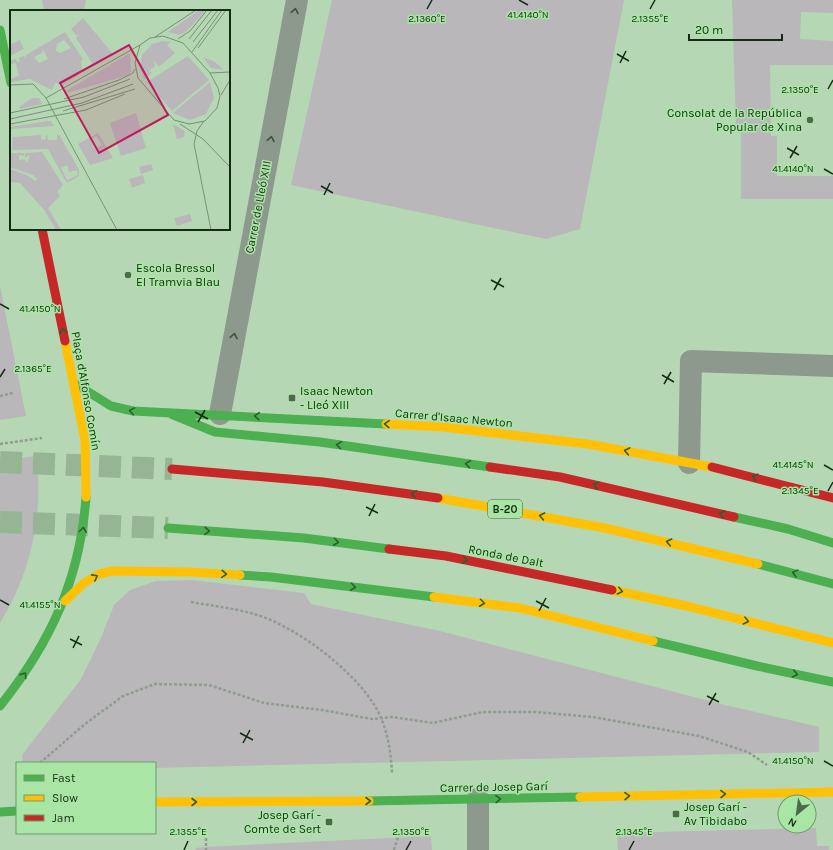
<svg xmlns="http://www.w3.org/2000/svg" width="833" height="850" viewBox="0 0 833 850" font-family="Karla,sans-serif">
	<rect width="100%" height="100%" fill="#b6d7b4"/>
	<path fill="#b9b7ba" d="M42,0H86L84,11H44Z
		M332,0H624L580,229L546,239L291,185Z
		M732,0H833V13L801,12L800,39L833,41V65H770L771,136H777V176H833V199H741V129H736Z
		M0,286L26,416L0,420Z
		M36,456C44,514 31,573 0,623V461Z
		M192,580L304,593L311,604L440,631L721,704L819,727V752L155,768V763H23L22,755L81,679L101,638L114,605L130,590L156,581Z
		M816,828L817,846H829V850H618L617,833Z
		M431,836L432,850H196L195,848L205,847Z"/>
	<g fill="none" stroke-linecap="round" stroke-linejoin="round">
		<path stroke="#96b594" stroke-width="22" stroke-dasharray="22 11" stroke-linecap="butt" d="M0,462L172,469
			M0,522L168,528"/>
		<path stroke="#8e9d8d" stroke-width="2.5" stroke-dasharray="3 2" stroke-linecap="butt" d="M0,396L13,393
			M0,444L42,438
			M191,602C212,606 234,608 254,614C296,626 352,669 375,706C387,726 391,751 392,773
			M40,763L85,724L123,696L155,684L209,685L264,703L322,710L372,719L392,717L433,723L483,712H536L593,717L699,736L748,752L767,765
			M206,838V850
			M394,850L398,837L405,829"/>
		<path stroke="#8c998c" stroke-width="22" d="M220,414L297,0
			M689,463L691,361L833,366
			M478,799V850"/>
		<path stroke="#4caf50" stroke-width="9" d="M0,30L11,83
			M74,383L111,406L133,411L386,424
			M171,414L215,432L320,442L490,467
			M734,517L788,529L833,543
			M168,528L304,538L389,549
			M758,564L833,584
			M240,575L271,577L434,597
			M653,641L757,666L833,682
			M0,706C51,642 80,579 86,497
			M369,801L580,797
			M0,812L17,811"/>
		<path stroke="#ffc107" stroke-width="9" d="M65,341L85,440L86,497
			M386,424L443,427L588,444L712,467
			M438,498L605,528L758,564
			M612,590L687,606L833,643
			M434,597L520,608L653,641
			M65,601L84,583L99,574L112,571L189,572L240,575
			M580,797L833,792
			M155,802L369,801"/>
		<path stroke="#c62828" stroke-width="9" d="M42,229L65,341
			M490,467L560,477L734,517
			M712,467L833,498
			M172,469L323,482L438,498
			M389,549L446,556L612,590"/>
	</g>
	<defs><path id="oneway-chevron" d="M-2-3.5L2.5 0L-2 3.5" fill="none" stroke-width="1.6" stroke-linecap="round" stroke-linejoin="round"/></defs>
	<g stroke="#3e523d">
		<use href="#oneway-chevron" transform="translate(295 11) rotate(-79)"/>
		<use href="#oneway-chevron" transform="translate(271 139) rotate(-79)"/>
		<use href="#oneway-chevron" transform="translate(234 336) rotate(-79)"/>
	</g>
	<g stroke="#2a602b">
		<use href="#oneway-chevron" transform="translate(63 331) rotate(-102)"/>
		<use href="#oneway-chevron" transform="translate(132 411) rotate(-170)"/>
		<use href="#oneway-chevron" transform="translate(257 416) rotate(-176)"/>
		<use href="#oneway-chevron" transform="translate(387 424) rotate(-177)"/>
		<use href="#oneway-chevron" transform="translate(339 445) rotate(-172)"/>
		<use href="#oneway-chevron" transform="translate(627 451) rotate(-169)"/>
		<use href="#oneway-chevron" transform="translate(468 464) rotate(-172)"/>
		<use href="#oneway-chevron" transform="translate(755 477) rotate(-165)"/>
		<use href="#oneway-chevron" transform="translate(596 485) rotate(-167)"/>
		<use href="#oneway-chevron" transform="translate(414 494) rotate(-171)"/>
		<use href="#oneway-chevron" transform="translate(722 514) rotate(-167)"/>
		<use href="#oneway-chevron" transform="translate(542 516) rotate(-169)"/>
		<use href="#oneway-chevron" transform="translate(83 530) rotate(-83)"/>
		<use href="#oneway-chevron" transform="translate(207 531) rotate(4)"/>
		<use href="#oneway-chevron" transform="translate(336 542) rotate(7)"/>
		<use href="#oneway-chevron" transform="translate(669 542) rotate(-168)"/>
		<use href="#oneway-chevron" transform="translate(465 560) rotate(11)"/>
		<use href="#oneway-chevron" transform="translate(795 573) rotate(-165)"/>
		<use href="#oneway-chevron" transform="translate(224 574) rotate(3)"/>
		<use href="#oneway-chevron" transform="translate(95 577) rotate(-28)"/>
		<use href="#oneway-chevron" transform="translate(353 587) rotate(7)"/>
		<use href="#oneway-chevron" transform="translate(620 591) rotate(13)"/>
		<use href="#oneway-chevron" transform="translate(482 603) rotate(7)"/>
		<use href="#oneway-chevron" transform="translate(746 621) rotate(14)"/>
		<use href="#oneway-chevron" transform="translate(795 674) rotate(12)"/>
		<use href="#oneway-chevron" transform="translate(24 675) rotate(-55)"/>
		<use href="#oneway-chevron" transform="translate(723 794) rotate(-1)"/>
		<use href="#oneway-chevron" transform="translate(627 796) rotate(-1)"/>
		<use href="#oneway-chevron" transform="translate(498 799) rotate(-1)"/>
		<use href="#oneway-chevron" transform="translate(368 801)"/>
		<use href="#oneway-chevron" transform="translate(194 802)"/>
	</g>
	<path fill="none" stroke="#142c13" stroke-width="1.5" d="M519,0L528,5M427,9L432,0M650,9L655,0M617,54L629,61M620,63L626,51M828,89L833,80M787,148L799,155M790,158L797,146M824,169L833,174M321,186L333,193M324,195L330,183M491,280L504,287M494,290L501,278M0,304L9,309M662,375L674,382M0,377L5,369M664,384L671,372M195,412L208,419M198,422L205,410M824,465L833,470M828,491L833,482M366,507L378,513M369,516L375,504M0,600L9,605M536,601L549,608M539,611L546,598M70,639L82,645M73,648L79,636M707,696L719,702M709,705L716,693M240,733L253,740M243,743L250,730M824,761L833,766M184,850L188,841M406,850L411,841M629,850L634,841"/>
	<g fill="#4d684b" stroke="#a9e6a5" stroke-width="1.5">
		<circle cx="810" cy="120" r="4"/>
		<circle cx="128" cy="275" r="4"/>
		<rect x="288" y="394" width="8" height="8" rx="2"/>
		<rect x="672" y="810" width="8" height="8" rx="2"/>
		<rect x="325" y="818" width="8" height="8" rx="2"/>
	</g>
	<g text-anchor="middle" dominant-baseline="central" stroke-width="3" stroke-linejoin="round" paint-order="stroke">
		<rect fill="#a9e6a5" stroke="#41643f" stroke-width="1" x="488" y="500" width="34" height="18" rx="3"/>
		<g font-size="11" font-weight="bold" fill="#142c13">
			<text x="505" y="509">B-20</text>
		</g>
		<g font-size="12" fill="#142c13" stroke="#a9e6a5" text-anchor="start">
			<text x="802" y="113" text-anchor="end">Consolat de la República<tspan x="802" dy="14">Popular de Xina</tspan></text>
			<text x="136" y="268">Escola Bressol<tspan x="136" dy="14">El Tramvia Blau</tspan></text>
			<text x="300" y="391">Isaac Newton<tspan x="300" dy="14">- Lleó XIII</tspan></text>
			<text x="684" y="807">Josep Garí -<tspan x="684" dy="14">Av Tibidabo</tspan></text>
			<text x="321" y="815" text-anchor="end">Josep Garí -<tspan x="321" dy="14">Comte de Sert</tspan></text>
		</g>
		<g font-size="12" fill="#142c13" stroke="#a9e6a5">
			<text transform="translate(258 207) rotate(-79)">Carrer de Lleó XIII</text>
			<text transform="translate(86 391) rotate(80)">Plaça d'Alfonso Comín</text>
			<text transform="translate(454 418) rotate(5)">Carrer d'Isaac Newton</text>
			<text transform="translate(506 556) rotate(11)">Ronda de Dalt</text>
			<text transform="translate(494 787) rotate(-1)">Carrer de Josep Garí</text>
		</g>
	</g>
	<g transform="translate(10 10)">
		<rect width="220" height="220" fill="#b6d7b4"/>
		<path d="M189,0H196L176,22L169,25L158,22ZM73,8L103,44L84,56L66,28L70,24L67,26L61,19ZM55,22L73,49L71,51L72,59L68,62L69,65L53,74L45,73L42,80L20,69L0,72V69L9,66L6,53L0,54V51L6,49L7,52H10L9,48L14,46L15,48L16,45ZM54,30L61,38L50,43L46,41L47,34ZM33,39L38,49L29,53L24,47L32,43ZM10,30L14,39L0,46V35ZM153,31L161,32L157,35L165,43L149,57L144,51L145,56L139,61L142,63L134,69L130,57L132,45L142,34ZM120,43L121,61L119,65L57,83L56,81ZM178,46L199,70L162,101L137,72ZM193,47L205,52L214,60L201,58ZM200,72L204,88L196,104L180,110L163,103ZM22,88H29L32,94L10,99L9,97ZM126,103L136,138L111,146L100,113ZM38,111H41L44,116L0,119V117ZM163,114L175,121L174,127L167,129ZM88,123L103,148L80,155L68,134ZM86,126L92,135L85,139L80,130ZM37,124L38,130H47V124L50,126L69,160V166L59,172H56L38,139L2,140L3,127L31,125V129L35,130ZM57,155L59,162L67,160L68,165L57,170L51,158ZM32,142L53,175L47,182L50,186L38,198L51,220H46L35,201L10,173L0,172V159L19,166L25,171L27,169L23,165L0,157V143H14V146L9,145V150L15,149L17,153L20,145L15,148V143ZM141,154L143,160L131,164L129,157ZM133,165L135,173L122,178L119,169ZM180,204L182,211L167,216L164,208Z" fill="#b9b7ba" fill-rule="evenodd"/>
		<path fill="none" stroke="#759374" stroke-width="1" d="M153,26L173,33L200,63L208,78L210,86L207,98L195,111L179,114L164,110L128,68L125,53L130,35L140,28ZM145,27L186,0M168,29L180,21L197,0M179,29L202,0M183,32L208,0M188,38L216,0M182,42L212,0M200,63L220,62M0,75L23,74L36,88L130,35M211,85L220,70M36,88L107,220M54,89L109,70L123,63L125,59M53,101L125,79M0,103L74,87L120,69M0,109L72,93L123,74M194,111L187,121L184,134L201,220M0,114L76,100L115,84M170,114L193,129L220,157"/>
		<path fill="#c2185b" fill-opacity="0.15" stroke="#c2185b" stroke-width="2" d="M119,35L158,105L89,143L50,73Z"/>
		<rect width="220" height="220" fill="none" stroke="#142c13" stroke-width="2"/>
	</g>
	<g font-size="10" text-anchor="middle" fill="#142c13" stroke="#a9e6a5" stroke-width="3" stroke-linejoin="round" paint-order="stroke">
		<text x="528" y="18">41.4140°N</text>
		<text x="427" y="22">2.1360°E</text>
		<text x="650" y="22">2.1355°E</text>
		<text x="800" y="93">2.1350°E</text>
		<text x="793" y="172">41.4140°N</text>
		<text x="40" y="312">41.4150°N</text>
		<text x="33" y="372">2.1365°E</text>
		<text x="793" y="468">41.4145°N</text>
		<text x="800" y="494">2.1345°E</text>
		<text x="40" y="608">41.4155°N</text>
		<text x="793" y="764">41.4150°N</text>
		<text x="188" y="835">2.1355°E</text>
		<text x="411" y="835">2.1350°E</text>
		<text x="634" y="835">2.1345°E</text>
	</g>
	<rect x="16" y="762" width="140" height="72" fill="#a9e6a5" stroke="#6d9c6b"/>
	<rect x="24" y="775" width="20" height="6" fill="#4caf50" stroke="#6d9c6b"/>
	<text x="52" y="782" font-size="12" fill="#142c13">Fast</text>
	<rect x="24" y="795" width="20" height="6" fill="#ffc107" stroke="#6d9c6b"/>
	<text x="52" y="802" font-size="12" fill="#142c13">Slow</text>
	<rect x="24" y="815" width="20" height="6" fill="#c62828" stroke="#6d9c6b"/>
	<text x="52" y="822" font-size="12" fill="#142c13">Jam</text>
	<g transform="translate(797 814) rotate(209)"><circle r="19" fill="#a9e6a5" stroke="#6d9c6b"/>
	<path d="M0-3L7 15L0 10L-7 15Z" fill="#4d684b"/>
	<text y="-6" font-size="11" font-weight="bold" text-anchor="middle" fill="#142c13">N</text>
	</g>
	<path d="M689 34v6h93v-6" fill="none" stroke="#142c13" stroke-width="2"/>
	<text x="695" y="34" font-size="12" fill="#142c13" stroke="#a9e6a5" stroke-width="3" paint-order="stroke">20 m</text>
</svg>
